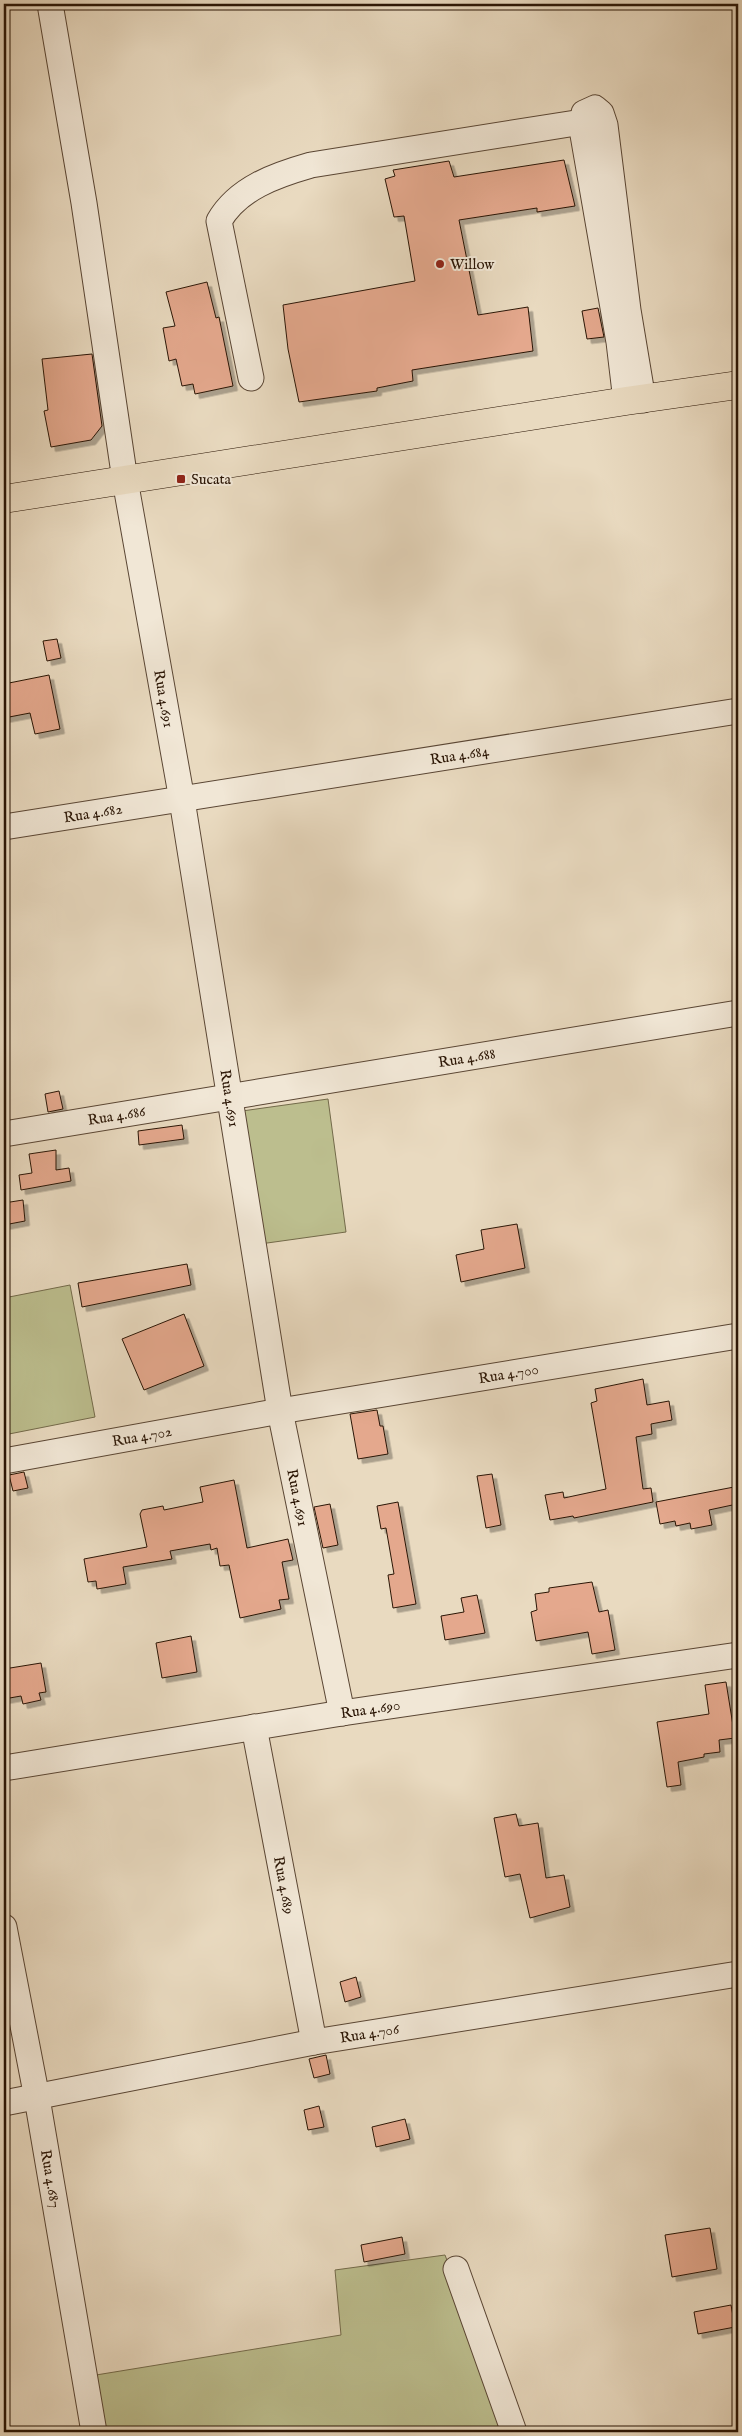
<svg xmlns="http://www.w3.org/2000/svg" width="742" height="2436" viewBox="0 0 742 2436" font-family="'IM FELL English',serif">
	<defs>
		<filter id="shadow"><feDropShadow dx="4.5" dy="4.5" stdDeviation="0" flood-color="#0004"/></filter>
	</defs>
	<rect width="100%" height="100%" fill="#e9dac0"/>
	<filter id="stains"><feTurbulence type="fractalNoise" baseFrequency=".004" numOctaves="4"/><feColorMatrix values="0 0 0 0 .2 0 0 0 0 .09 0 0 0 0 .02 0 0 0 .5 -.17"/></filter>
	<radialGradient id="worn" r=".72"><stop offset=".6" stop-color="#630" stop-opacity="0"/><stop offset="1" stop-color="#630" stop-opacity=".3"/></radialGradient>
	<path fill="#bcbe8e" stroke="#736a4a" d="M328,1099L346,1232L260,1244L242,1111Z
		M70,1285L95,1417L4,1435V1298Z
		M445,2255L512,2432H105L96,2375L341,2335L335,2270Z"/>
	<path fill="#e4a88d" stroke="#2a1505" filter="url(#shadow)" d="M564,160L575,206L537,212V208L459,220L478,315L528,307L533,351L412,370L413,381L377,388V391L299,402L288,349L283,305L415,281L404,216L394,217L385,179L395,176L393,170L449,161L454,177Z
		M207,282L216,318L219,317L233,386L195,394L193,384L182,386L176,359L169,361L163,328L175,326L166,292Z
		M598,308L604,337L587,339L582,311Z
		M92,354L102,426L91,440L51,447L44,411L48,410L42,359Z
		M57,639L61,658L47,661L43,641Z
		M49,675L60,729L35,734L30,713L4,718V684Z
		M59,1091L63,1109L48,1112L45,1094Z
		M182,1125L184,1139L139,1145L138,1131Z
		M56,1150V1170L69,1168L71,1181L21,1190L19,1175L32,1173L29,1154Z
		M23,1200L25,1221L4,1225V1203Z
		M517,1224L525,1268L461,1282L456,1255L484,1249L481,1230Z
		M187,1264L191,1285L82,1307L78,1283Z
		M184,1314L204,1366L144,1390L122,1339Z
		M643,1379L647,1405L669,1401L672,1420L651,1424L652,1434L636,1437L643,1489L651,1488L653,1502L574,1518L573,1516L550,1520L545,1495L563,1492L564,1498L606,1489L591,1403L597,1401L595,1389Z
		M377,1410L380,1426H383L388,1454L358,1459L350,1414Z
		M24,1472L28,1488L13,1491L9,1475Z
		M492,1474L501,1525L486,1528L477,1476Z
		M234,1480L247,1548L288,1539L293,1560L282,1562L289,1599L279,1600L281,1609L240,1618L229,1565L220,1566L217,1548L211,1550L210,1544L170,1551L172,1559L123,1567L126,1584L97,1589L96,1581L88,1582L84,1559L147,1547L140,1514L142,1510L163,1506L164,1510L203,1502L200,1487Z
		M734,1487L737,1504L709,1510L712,1525L691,1529L690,1523L676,1526L675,1521L660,1524L656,1502Z
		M398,1502L416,1604L393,1608L388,1575L394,1574L386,1528L381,1529L377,1506Z
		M330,1504L338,1545L323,1548L314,1507Z
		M592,1582L599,1612L608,1610L615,1650L592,1654L588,1632L536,1641L531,1612L537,1610L535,1594L549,1592V1588Z
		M477,1595L485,1633L445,1640L441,1616L464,1612L461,1598Z
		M191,1636L197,1672L162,1678L156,1643Z
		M41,1663L46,1692L39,1693L41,1700L23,1704L21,1696L4,1699V1669Z
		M726,1682L735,1738L719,1740L720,1752L704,1754V1757L678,1762L681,1785L667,1787L657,1722L709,1714L705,1685Z
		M516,1814L519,1826L538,1823L546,1878L564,1875L570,1907L530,1918L520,1874L505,1877L494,1818Z
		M356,1977L361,1997L345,2002L340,1982Z
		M326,2055L330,2074L314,2078L309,2059Z
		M319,2106L324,2127L308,2130L304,2110Z
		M405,2119L410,2139L376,2147L372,2127Z
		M710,2228L717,2269L672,2277L665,2235Z
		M402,2237L405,2254L364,2262L361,2245Z
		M731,2305L735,2327L698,2334L694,2312Z"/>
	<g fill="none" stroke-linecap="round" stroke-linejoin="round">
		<g stroke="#5a4634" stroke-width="27">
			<g id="minor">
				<path id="s1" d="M50,4L84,203L125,480L182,800L280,1411L342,1713"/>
				<path d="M251,378L219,221C238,188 276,175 311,165L582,122"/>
				<path d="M626,401L619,342L582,129L584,113L595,108L601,113L605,125L628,310L643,400"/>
				<path id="s2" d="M4,827L738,711"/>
				<path id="s3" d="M4,1134L738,1013"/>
				<path id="s4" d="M4,1461L280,1411L738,1336"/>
				<path id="s5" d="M254,1727L314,2042"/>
				<path id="s6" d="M4,1768L342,1713L738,1655"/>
				<path id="s7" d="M4,1927L37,2098L94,2432"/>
				<path id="s8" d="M4,2103L314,2042L738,1974"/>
				<path d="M456,2269L514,2432"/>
			</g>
		</g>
		<g stroke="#2a1505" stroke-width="29">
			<path id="major" d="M4,499L626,401L738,385"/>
		</g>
		<use href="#minor" stroke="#f1e7d6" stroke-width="25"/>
		<use href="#major" stroke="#e9dac0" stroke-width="28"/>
	</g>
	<g fill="#8f2418" stroke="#f1e7d6" stroke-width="2">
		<circle cx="440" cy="264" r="5"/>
		<rect x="176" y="474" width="10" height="10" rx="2.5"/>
	</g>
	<g text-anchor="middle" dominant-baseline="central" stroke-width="4" stroke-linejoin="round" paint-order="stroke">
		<g font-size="15" fill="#2a1505" stroke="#f1e7d6" text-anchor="start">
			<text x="450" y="264">Willow</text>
			<text x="191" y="479">Sucata</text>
		</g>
		<g font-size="15" fill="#2a1505" stroke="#f1e7d6">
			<text stroke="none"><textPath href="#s1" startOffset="704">Rua 4.691</textPath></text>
			<text stroke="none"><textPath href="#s2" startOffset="461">Rua 4.684</textPath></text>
			<text stroke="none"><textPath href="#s2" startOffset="90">Rua 4.682</textPath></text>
			<text stroke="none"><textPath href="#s3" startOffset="469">Rua 4.688</textPath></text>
			<text stroke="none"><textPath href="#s1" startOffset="1109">Rua 4.691</textPath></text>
			<text stroke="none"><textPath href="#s3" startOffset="114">Rua 4.686</textPath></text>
			<text stroke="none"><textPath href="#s4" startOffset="512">Rua 4.700</textPath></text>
			<text stroke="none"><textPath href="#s4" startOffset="140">Rua 4.702</textPath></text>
			<text stroke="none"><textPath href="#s1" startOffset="1514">Rua 4.691</textPath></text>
			<text stroke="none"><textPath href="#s6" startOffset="371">Rua 4.690</textPath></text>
			<text stroke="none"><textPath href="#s5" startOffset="161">Rua 4.689</textPath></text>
			<text stroke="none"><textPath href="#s8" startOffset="372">Rua 4.706</textPath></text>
			<text stroke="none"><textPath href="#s7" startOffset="256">Rua 4.687</textPath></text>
		</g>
	</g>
	<rect width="742" height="2436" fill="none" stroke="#e9dac0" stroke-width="20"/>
	<rect x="5" y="5" width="732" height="2426" fill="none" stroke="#2a1505" stroke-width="2.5"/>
	<rect x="10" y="10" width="722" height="2416" fill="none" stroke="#2a1505"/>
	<rect width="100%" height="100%" filter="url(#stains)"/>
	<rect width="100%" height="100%" fill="url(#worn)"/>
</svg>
